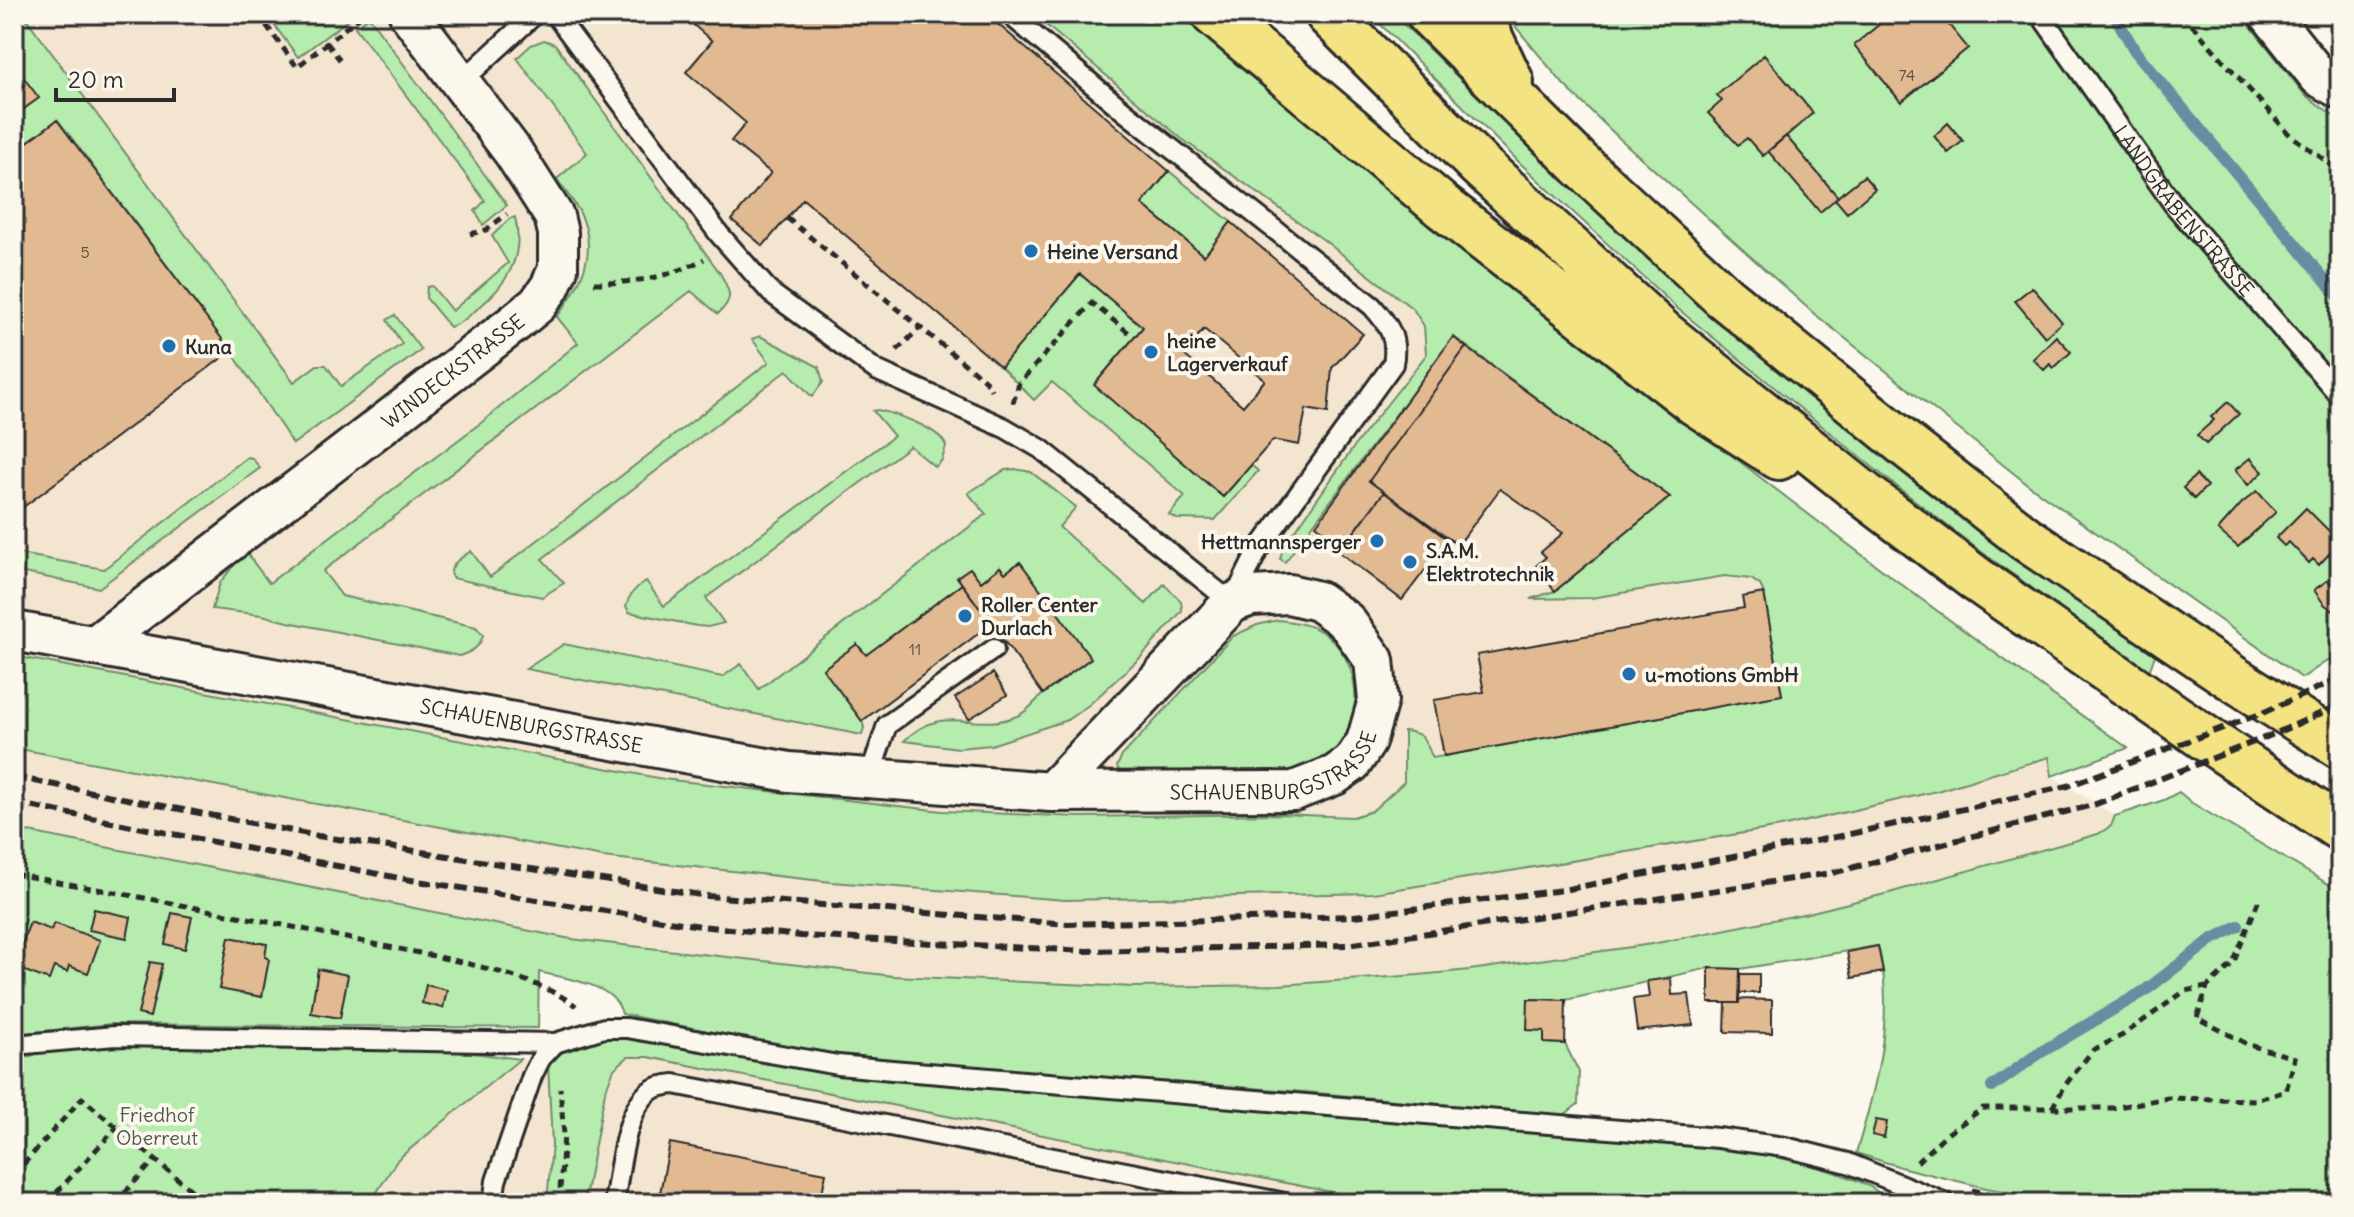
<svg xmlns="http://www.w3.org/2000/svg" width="2354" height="1217" viewBox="0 0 2354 1217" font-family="Delius,sans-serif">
	<rect width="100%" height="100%" fill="#fbf7ec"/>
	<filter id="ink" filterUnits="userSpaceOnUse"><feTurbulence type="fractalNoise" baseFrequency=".0125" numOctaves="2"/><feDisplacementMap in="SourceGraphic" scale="16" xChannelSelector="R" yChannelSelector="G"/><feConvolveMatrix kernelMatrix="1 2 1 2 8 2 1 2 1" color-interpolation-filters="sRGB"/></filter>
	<g filter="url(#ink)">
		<path fill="#f4e5d1" d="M14,14H1033L1181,138L1760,548L1839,704L1404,782L1372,811L1353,817L1279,814L1078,817L942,811L663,779L14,656Z
			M14,748L603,857L832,882L1065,900L1374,893L1781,827L1937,791L2049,757L2052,776L2115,816L2111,826L2098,834L1889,893L1808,913L1652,944L1470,970L1418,975L1279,985L1135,987L894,976L571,939L31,833L14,829Z
			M615,1044L1431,1203H584Z
			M520,1059L548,1065L552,1144L547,1203H370L398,1159Z"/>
		<path fill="#b6ecae" stroke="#708c6c" stroke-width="2" d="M14,14H23L294,382L317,365H326L341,386L402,344L387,320L395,315L421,350L293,444L231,351L58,120L14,152V116L38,98L14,65Z
			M266,14H356L298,57Z
			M1033,14H1191C1494,271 1803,521 2128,748L2052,776L2049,757L1937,791L1781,827L1374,893L1065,900L832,882L603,857L14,748V656L663,779L942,811L1078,817L1279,814L1353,817L1372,811L1404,782V731C1426,733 1424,740 1433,758L1782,695L1764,593L1760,585L1751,579L1725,576L1591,598L1530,599L1555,591L1670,497L1454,337L1285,562L1280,559L1283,548L1358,441L1426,355L1424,326L1413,309L1321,238L1182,139Z
			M1370,14H1393L1602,217L1785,375L1906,472L2155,655L2149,672L1976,548L1886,478L1678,309L1522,165Z
			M1505,14H2241L2305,95L2340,120V652L2302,678L2027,484L1811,311L1619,138L1564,85Z
			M369,17L507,205L483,225L475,211L485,201L355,27Z
			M544,40L555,44L720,273C730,292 735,298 718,314L691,291L323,571L342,596L476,627L483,635C480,648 471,652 459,656L288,622L262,615L212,609L220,583L245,551L269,583L482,422L578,343L557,317C581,285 600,251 579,211C573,200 564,190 557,179L587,153L517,58L531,45Z
			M1169,171L1231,222L1204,256L1142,204Z
			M515,217C525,258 506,286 476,310C468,317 460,324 450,327L426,298L427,287L432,286L452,311L508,263L492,236L509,219Z
			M1080,274L1143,327L1095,385L1223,497L1251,465L1258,471L1215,520L1177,519L1169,515L1185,496L1052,382L1034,400L1001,367Z
			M760,336L819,367L823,382L812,397L787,370L542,559L564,583L542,597L452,578C447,565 461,558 471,551L490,577L769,362L752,339Z
			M878,410C896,414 940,428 946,446L942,460L935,467L910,446L706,598L724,623L708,627L697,626L629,612L626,606C629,594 636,587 646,581L664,606L894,436L873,411Z
			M247,457L252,458L260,468L99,588L14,571V553L104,569Z
			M1015,469L1031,472L1076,507L1059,527L1146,604L1164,584L1181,601L1182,611L1141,657L1090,704L1067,720L991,745L959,748L904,741C944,701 974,734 1017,716C1028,712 1036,700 1045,692C1060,681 1076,670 1091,658L1020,562L1005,573L1000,567L981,582L970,568L957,577L962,584L866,655L857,644L823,669L862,721L864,727L862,735L526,669L564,644L722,677L741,664L759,689L986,514L968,493L1005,470Z
			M1278,620C1296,622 1316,625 1330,638C1367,671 1364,741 1316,763C1282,779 1236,772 1200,773C1178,774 1140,779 1120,773L1117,766L1122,756L1233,636L1257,625Z
			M2179,792L2192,803L2340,891V1203H2072L1986,1188L1904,1168L1856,1153C1876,1088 1896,1013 1878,946L1740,969L1709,968L1566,1000L1528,999L1544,1031V1043L1565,1044L1579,1072L1578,1104L1564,1115L1316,1093L891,1061L798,1049L622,1014C615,983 566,979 539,972L538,1028L112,1024L14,1034V829L571,939L894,976L1135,987L1279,985L1418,975L1470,970L1652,944L1808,913L1889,893L2098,834L2111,826L2115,816L2164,800Z
			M598,1037H620L838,1074L1750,1151C1776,1157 1869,1176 1881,1196L1880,1203H1387L648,1057H628L614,1069L605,1092L584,1203H547L552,1144L548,1065L565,1050Z
			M169,1045L457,1051L520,1059L398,1159L370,1203H14V1063C59,1039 119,1047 169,1045Z"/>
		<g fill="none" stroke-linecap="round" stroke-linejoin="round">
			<path stroke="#688da2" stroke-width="12" d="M2114,14L2135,51L2340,298
				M1992,1087L2038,1054L2146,990L2211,940L2238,926"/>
		</g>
		<path fill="#e2ba92" stroke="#2b2b2b" stroke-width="2" fill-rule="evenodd" d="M681,14H986L1169,171L1142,204L1204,256L1231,222L1363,334L1332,368L1328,413L1306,409L1299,445L1273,440L1223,497L1094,385L1143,327L1080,274L1001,367L803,199L763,246L732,220L771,173L731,141L746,123L686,72L712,41ZM1204,329L1265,380L1243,406L1183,354Z
			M1892,14H1940L1968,48L1901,102L1854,45Z
			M1764,55L1813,113L1763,156L1747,138L1738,145L1708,113L1722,101L1717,95Z
			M14,65L39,98L14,116Z
			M57,120L231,351L14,514V152Z
			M1948,123L1963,141L1948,153L1934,136Z
			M1786,136L1838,197L1820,212L1768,151Z
			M1864,176L1875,189L1847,213L1835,199Z
			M2032,287L2062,322L2045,337L2015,301Z
			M2056,336L2071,352L2054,368L2050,364L2044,370L2033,359Z
			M1453,337L1466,347L1369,481L1384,492L1344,546L1316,525Z
			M1466,347L1670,497L1555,591L1536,566L1546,557L1541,552L1563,533L1500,489L1458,545L1369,481Z
			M2228,402L2239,414L2206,444L2197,435L2214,420L2211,417Z
			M2250,458L2263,472L2248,485L2235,470Z
			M2196,475L2207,486L2194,499L2183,488Z
			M2257,491L2276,512L2238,547L2218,530L2242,503Z
			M1384,492L1448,540L1402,600L1339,552Z
			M2306,508L2340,542L2319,565L2313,559L2309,563L2289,542L2284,546L2276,538Z
			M1020,562L1091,658L1043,694L957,577L970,568L981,582L1000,567L1005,573Z
			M2328,580L2336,591L2340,588V610L2336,613L2324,604L2314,590Z
			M962,584L991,624L862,721L823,669L857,644L866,655Z
			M1764,593L1782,695L1444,756L1434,700L1484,692L1477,655L1744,608L1742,597Z
			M993,673L1007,695L969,719L955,698Z
			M94,909L131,917L127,938L89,930Z
			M172,913L192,917L185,949L165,944Z
			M30,922L51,930L54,923L100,940L88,973L69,966L67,972L54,967L49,980L14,967Z
			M229,937L267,944L265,957L269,959L262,997L219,989Z
			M1878,946L1883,972L1852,978L1847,952Z
			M150,962L162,964L150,1017L138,1014Z
			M1709,968L1740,969L1739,1003H1709Z
			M318,969L348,975L340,1018L311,1013Z
			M1740,974H1759V993H1740Z
			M1671,978L1672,995L1689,994L1693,1025L1637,1031L1633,999L1649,997L1647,981Z
			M426,985L447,990L443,1008L422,1003Z
			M1528,999L1566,1000L1565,1044L1544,1043V1031L1527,1030Z
			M1739,999L1772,1000V1033L1725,1032L1726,1003H1739Z
			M1876,1120L1887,1122L1884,1138L1872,1135Z
			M670,1143L826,1173L820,1203H658Z"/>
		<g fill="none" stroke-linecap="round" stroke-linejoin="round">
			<g stroke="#2b2b2b" stroke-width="24">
				<g id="service">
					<path d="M555,14L719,234L771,293L876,370L1005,428L1041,449L1232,603L1258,550L1393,364C1398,338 1389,325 1372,306L1125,112L1009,14"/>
					<path id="s1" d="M2040,14L2174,205L2340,396"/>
					<path d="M461,82L535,14"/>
					<path d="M869,778L887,725L994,649"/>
					<path d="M14,1045L115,1036L555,1043L604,1028H627L838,1065L892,1070L1718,1138L1785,1147L1848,1163L1946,1203"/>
					<path d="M493,1203L496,1181L532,1076L541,1058L555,1043"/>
					<path d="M614,1203C620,1172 624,1111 650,1091C657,1086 666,1085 674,1084L1285,1203"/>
				</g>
			</g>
			<g stroke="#2b2b2b" stroke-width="44">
				<g id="minor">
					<path d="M2269,14L2319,77L2340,89"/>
					<path id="s2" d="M14,631L789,772L1051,792L1294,791L1335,775L1352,763L1366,742L1378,700L1374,660L1346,621L1318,601L1289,594L1251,596L1232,603L1051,792"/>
					<path id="s3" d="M94,646L516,322L538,304L550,287L558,269V233L554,216L513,152L409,14"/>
				</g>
			</g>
			<g stroke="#2b2b2b" stroke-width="50">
				<path id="trunk" d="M1214,14L1443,207L1694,402L1779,457
					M1328,14L1478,164L1664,334L1865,495L1976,579L2208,740L2340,828
					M1429,14L1580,164L1723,296L1910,448L2025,538L2231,677L2340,746
					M1479,14L1511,82"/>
			</g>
			<path stroke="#2b2b2b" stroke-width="5" stroke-dasharray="8 6" stroke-linecap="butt" d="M258,14L297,67L363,14
				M2182,14L2290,135L2340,171
				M327,43L340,60
				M787,218L988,383L991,390
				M470,234L486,230L507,214
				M594,283C633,283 669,278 704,259
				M897,350L920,328
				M1013,403L1019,383L1092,303L1134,337
				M14,874C136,896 258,919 379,945C434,956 533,973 576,1006
				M2052,1108L2066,1084L2093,1050L2123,1035L2185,991L2206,987
				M1917,1162L1943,1137L1983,1108H2112L2168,1098L2255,1100L2286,1091L2295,1058L2249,1045L2197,1018L2207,987L2233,964L2260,897
				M14,1175L82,1098L191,1190L179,1203
				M1972,1190L2039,1203
				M47,1203L117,1127
				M115,1203L155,1160
				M559,1203L564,1135L560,1088"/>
			<use href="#service" stroke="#fbf7ec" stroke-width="18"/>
			<use href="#minor" stroke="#fbf7ec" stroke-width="38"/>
			<use href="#trunk" stroke="#f4e382" stroke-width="44"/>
			<path stroke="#2b2b2b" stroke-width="6" stroke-dasharray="12 6" stroke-linecap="butt" d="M14,777L318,836L707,896L1068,924L1355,916L1563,890L1841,836L2068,786L2260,714L2340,678
				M14,803L399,878L700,926L801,936L1086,951L1347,945L1832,873L2096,804L2274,734L2340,705"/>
		</g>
	</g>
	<g fill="#1f6fb2" stroke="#fbf7ec" stroke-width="3">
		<circle cx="1031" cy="251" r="8"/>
		<circle cx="169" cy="346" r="8"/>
		<circle cx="1151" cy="352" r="8"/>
		<circle cx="1377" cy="541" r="8"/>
		<circle cx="1410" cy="562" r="8"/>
		<circle cx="965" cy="616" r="8"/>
		<circle cx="1629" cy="674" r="8"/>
	</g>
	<g text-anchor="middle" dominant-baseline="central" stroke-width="8" stroke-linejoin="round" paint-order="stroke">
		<g font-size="16" fill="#594f45">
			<text x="1907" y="75">74</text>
			<text x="85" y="252">5</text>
			<text x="915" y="649">11</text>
		</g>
		<g font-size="20" fill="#2b2b2b" stroke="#fbf7ec">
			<text stroke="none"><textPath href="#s1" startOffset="244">LANDGRABENSTRASSE</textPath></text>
			<text stroke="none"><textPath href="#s3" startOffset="452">WINDECKSTRASSE</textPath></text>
			<text stroke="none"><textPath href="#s2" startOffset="526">SCHAUENBURGSTRASSE</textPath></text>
			<text stroke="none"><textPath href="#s2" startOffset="1282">SCHAUENBURGSTRASSE</textPath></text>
		</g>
		<g font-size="20" font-weight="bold" fill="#2b2b2b" stroke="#fbf7ec" text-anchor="start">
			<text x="1047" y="251">Heine Versand</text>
			<text x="1167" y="340">heine<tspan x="1167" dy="23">Lagerverkauf</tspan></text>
			<text x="185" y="346">Kuna</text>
			<text x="1361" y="541" text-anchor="end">Hettmannsperger</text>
			<text x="1426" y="550">S.A.M.<tspan x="1426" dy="23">Elektrotechnik</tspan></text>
			<text x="981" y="604">Roller Center<tspan x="981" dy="23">Durlach</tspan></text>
			<text x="1645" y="674">u-motions GmbH</text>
		</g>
		<g font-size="20" fill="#4e5b4c" stroke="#fbf7ec">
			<text x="157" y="1114">Friedhof<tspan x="157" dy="23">Oberreut</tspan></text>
		</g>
	</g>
	<rect width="2354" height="1217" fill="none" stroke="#fbf7ec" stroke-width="48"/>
	<rect x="24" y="24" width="2306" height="1169" fill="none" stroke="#2b2b2b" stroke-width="3" filter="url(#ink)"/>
	<path d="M56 88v12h118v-12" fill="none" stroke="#2b2b2b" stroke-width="4"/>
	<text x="68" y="88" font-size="24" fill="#2b2b2b" stroke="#fbf7ec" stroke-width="6" paint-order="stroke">20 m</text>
</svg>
